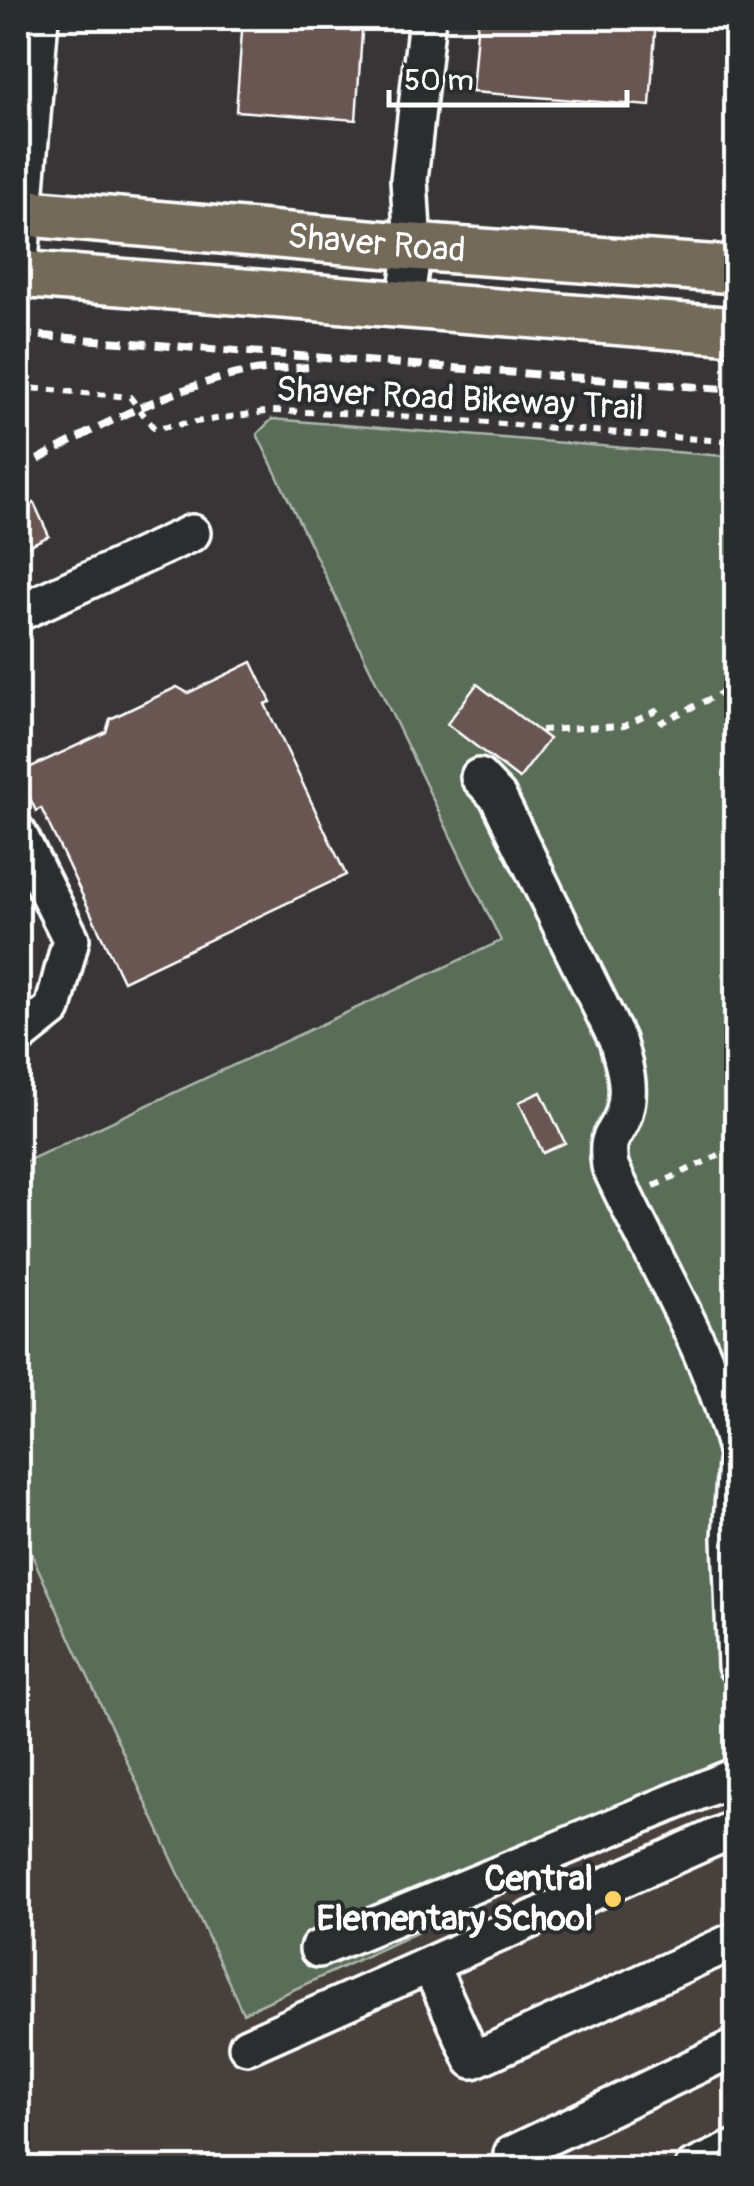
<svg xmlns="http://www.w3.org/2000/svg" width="754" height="2186" viewBox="0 0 754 2186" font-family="Pangolin,sans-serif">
	<rect width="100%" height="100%" fill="#373535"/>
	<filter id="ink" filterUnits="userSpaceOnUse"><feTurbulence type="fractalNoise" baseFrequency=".01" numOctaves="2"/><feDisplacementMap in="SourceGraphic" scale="20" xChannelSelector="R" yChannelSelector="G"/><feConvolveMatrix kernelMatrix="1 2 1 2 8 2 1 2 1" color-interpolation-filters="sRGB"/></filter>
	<g filter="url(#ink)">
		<path fill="#463f3e" d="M18,1525L243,2013L736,1785V2168H18Z"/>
		<path fill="#5a6d58" stroke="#acb6ac" stroke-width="2.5" d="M272,419L736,457V1785L243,2013L18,1525V1165L501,941L257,434Z"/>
		<path fill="#695753" stroke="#fff" stroke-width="2.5" d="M243,18H363L356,120L236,111Z
			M478,18H656L650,106L472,92Z
			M34,503L49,536L18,551V510Z
			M252,662L271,702L265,704L346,875L123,981L41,808L36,811L18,773L106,732L110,719L177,687L188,693Z
			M477,684L549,739L519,779L447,724Z
			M541,1092L565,1143L543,1153L519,1102Z"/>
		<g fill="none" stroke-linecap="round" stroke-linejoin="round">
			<g stroke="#fff" stroke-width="42">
				<path id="minor" d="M19,274L40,18
					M405,305L413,247L409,180L427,18
					M18,613L192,533
					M479,777L498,797L617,1040C624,1065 632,1087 624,1113C615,1140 605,1132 610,1166C653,1261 711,1350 736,1451
					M18,833L71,939L53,1009L18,1037
					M736,1463L731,1538L736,1666
					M318,1949L736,1776
					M430,1965L473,2060L736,1940
					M247,2046L736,1828
					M519,2168L512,2154L736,2047
					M693,2168L736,2148"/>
			</g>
			<g stroke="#fff" stroke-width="52">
				<g id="major">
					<path id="s1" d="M18,212L413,247L736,270"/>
					<path d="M18,274L736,331"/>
				</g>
			</g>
			<path stroke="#fff" stroke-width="6" stroke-dasharray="8 8" stroke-linecap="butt" d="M18,387L130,397L154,428L272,411L372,414L736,442
				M541,730L624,726L656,711L662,722L736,686
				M654,1186L736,1147"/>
			<use href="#minor" stroke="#2a2d2e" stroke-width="35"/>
			<use href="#major" stroke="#736b5a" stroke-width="45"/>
			<path stroke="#fff" stroke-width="8" stroke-dasharray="15 8" stroke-linecap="butt" d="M18,334L736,390
				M18,471C87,432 160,392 238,374C261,369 285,369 308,367"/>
		</g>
	</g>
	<circle fill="#ffd166" stroke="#2a2d2e" stroke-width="4" cx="613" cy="1899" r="10"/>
	<g text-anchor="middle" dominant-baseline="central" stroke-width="8" stroke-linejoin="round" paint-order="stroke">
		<g font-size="35" fill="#fff" stroke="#2a2d2e">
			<text stroke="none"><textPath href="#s1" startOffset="360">Shaver Road</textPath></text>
			<text transform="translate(460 399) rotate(3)">Shaver Road Bikeway Trail</text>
		</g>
		<g font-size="35" font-weight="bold" fill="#fff" stroke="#2a2d2e" text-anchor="end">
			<text x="593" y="1879">Central<tspan x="593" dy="40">Elementary School</tspan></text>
		</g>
	</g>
	<rect width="754" height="2186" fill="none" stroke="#2a2d2e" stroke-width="60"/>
	<rect x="30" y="30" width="694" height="2126" fill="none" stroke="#fff" stroke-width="4" filter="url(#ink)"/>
	<path d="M389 90v15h238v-15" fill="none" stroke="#ffffff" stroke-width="5"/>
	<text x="404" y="90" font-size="30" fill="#ffffff" stroke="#2a2d2e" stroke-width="8" paint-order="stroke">50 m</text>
</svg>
